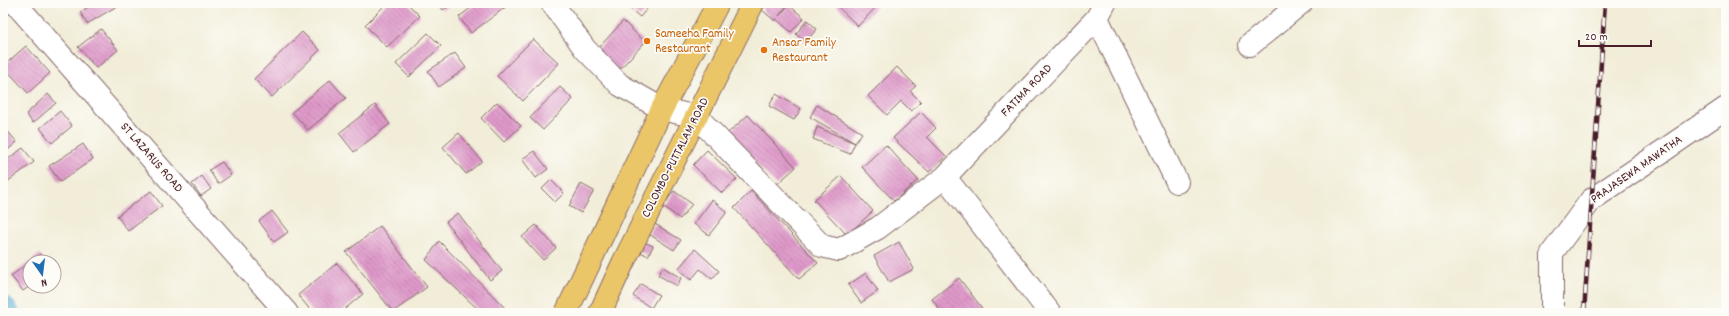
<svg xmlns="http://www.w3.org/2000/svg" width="1729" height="316" viewBox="0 0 1729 316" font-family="Dekko,sans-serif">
	<defs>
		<pattern id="building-back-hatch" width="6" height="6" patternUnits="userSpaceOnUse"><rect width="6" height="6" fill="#df9aca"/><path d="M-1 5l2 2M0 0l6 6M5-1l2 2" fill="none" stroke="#b77da4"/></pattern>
	</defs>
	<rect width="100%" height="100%" fill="#fdfcf7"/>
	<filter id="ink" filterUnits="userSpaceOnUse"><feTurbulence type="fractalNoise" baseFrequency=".025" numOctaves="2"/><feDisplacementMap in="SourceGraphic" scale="8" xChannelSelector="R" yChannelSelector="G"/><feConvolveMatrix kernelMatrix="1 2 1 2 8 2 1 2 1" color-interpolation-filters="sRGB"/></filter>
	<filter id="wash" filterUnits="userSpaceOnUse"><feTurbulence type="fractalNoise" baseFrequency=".012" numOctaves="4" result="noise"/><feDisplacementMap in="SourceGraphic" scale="16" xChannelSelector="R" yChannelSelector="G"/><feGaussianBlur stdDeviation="0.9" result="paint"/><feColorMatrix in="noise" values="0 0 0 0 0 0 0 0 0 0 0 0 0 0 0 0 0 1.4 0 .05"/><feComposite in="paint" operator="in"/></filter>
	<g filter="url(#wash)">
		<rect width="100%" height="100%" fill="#f1edd8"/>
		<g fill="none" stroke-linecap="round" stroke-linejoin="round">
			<path stroke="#55abd2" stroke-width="25" d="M3,308L7,313"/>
		</g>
		<g id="blocks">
			<path fill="url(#building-back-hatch)" d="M95,3H122L87,24L80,12Z
				M387,3H407L420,16L387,47L365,25Z
				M438,3H453L443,10Z
				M477,3H511L471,33L459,17Z
				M623,3H652L640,17Z
				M768,3H785L787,5L779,16L789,5L804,18L791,32L776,19L775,21L762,10Z
				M834,3H880L858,26Z
				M807,20L817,29L805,42L796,34Z
				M623,21L645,42L616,73L594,53Z
				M101,29L118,50L96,68L78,47Z
				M302,32L320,50L272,97L254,79Z
				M428,33L441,46L409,77L396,64Z
				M533,39L559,63L523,101L497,76Z
				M26,46L50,73L28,93L3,66Z
				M455,53L466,68L439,87L428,71Z
				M897,67L916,86L910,91L921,102L911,111L901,101L887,115L868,96Z
				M330,80L346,98L308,130L292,112Z
				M560,87L573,99L543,130L530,118Z
				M48,94L56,103L33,123L26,114Z
				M776,94L801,109L794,120L769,106Z
				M497,102L521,126L504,142L481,118Z
				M375,105L390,124L354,152L339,133Z
				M817,105L862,133L855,143L850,154L813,139L817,127L855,143L810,117Z
				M60,111L72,126L52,143L40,128Z
				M921,112L936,128L927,137L946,156L929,172L893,138Z
				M748,115L796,167L776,185L728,133Z
				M3,126L17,142L3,154Z
				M459,133L482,161L466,174L443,147Z
				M83,144L93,159L60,182L49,166Z
				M886,145L918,180L894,201L862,167Z
				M23,148L34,162L7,182L3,176V163Z
				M707,150L737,179L722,193L693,165Z
				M534,151L548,169L536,178L522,159Z
				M222,162L231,175L218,184L209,170Z
				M202,176L211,189L201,196L192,184Z
				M841,176L873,211L847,235L814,200Z
				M551,180L564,193L555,202L542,189Z
				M581,184L594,191L581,213L569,206Z
				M151,191L162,206L128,231L117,216Z
				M674,191L692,204L680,219L663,206Z
				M751,191L818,263L799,279L734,208Z
				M712,200L727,212L709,235L694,224Z
				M272,211L288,232L274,242L259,221Z
				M458,213L502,271L490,280L446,222Z
				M655,224L681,240L674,250L649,234Z
				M536,225L556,248L543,260L522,237Z
				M380,226L427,287L393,312L346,252Z
				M439,241L510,313H482L426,260Z
				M642,241L653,246L648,256L637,250Z
				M899,242L914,269L889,282L874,256Z
				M695,249L719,271L712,279L700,269L691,280L678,269Z
				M40,254L46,262H30V286L23,291L11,276Z
				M337,263L363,294L340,313H313L298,295Z
				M663,267L681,278L677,286L658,275Z
				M866,273L878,291L861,303L848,285Z
				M959,278L984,311L981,313H942L932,299Z
				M641,284L659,295L651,308L633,296Z
				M651,308L656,313H645Z"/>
		</g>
	</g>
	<g filter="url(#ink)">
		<use href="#blocks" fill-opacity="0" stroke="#846768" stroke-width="1"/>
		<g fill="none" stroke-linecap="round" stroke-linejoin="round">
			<g stroke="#846768" stroke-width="24">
				<path id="minor" d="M15,3L287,313
					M552,3L585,49L620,85L662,109L697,117L822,246L839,250L878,228L945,177L1097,18L1105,3
					M1097,18L1177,182
					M1250,45L1301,3
					M945,177L1050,313
					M1552,313V253L1591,200L1726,108"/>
			</g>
			<g stroke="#846768" stroke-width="24">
				<path id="highway" d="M566,313L662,109L718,3
					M600,313L623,263L753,3"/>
			</g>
			<use href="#minor" stroke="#fff" stroke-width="22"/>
			<use href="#highway" stroke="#ebc669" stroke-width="22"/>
			<g stroke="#4a1f2b" stroke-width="4.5">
				<path id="rail" d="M1584,313L1605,3"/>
			</g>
			<use href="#rail" stroke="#fdfcf7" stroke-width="3" stroke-dasharray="9" stroke-linecap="butt"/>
		</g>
	</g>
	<g fill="#e8710a" stroke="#fdfcf7" stroke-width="1.5">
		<circle cx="647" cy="41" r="4"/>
		<circle cx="764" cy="50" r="4"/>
	</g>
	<g text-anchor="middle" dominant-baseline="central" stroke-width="3.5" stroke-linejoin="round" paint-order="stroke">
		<g font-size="13" fill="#c56008" stroke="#fdfcf7" text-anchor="start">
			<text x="655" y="34">Sameeha Family<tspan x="655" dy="15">Restaurant</tspan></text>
			<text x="772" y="43">Ansar Family<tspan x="772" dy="15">Restaurant</tspan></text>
		</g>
		<g font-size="13" fill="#4a1f2b" stroke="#fdfcf7">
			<text transform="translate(1027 91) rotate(-46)">FATIMA ROAD</text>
			<text transform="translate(151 158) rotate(49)">ST LAZARUS ROAD</text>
			<text transform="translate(676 158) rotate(-63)">COLOMBO-PUTTALAM ROAD</text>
			<text transform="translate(1637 170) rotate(-35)">PRAJASEWA MAWATHA</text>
		</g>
	</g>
	<rect width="1729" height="316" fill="none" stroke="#fdfcf7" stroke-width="16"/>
	<g transform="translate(42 274) rotate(166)"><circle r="19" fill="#fdfcf7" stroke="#b5a4a5"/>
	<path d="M0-3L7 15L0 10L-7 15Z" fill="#1f6fb2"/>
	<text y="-6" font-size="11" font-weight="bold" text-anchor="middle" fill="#4a1f2b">N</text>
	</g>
	<path d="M1579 40v6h72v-6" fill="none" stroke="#4a1f2b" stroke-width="2"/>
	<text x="1585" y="40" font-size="12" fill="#4a1f2b" stroke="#fdfcf7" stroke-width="3" paint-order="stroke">20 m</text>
</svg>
